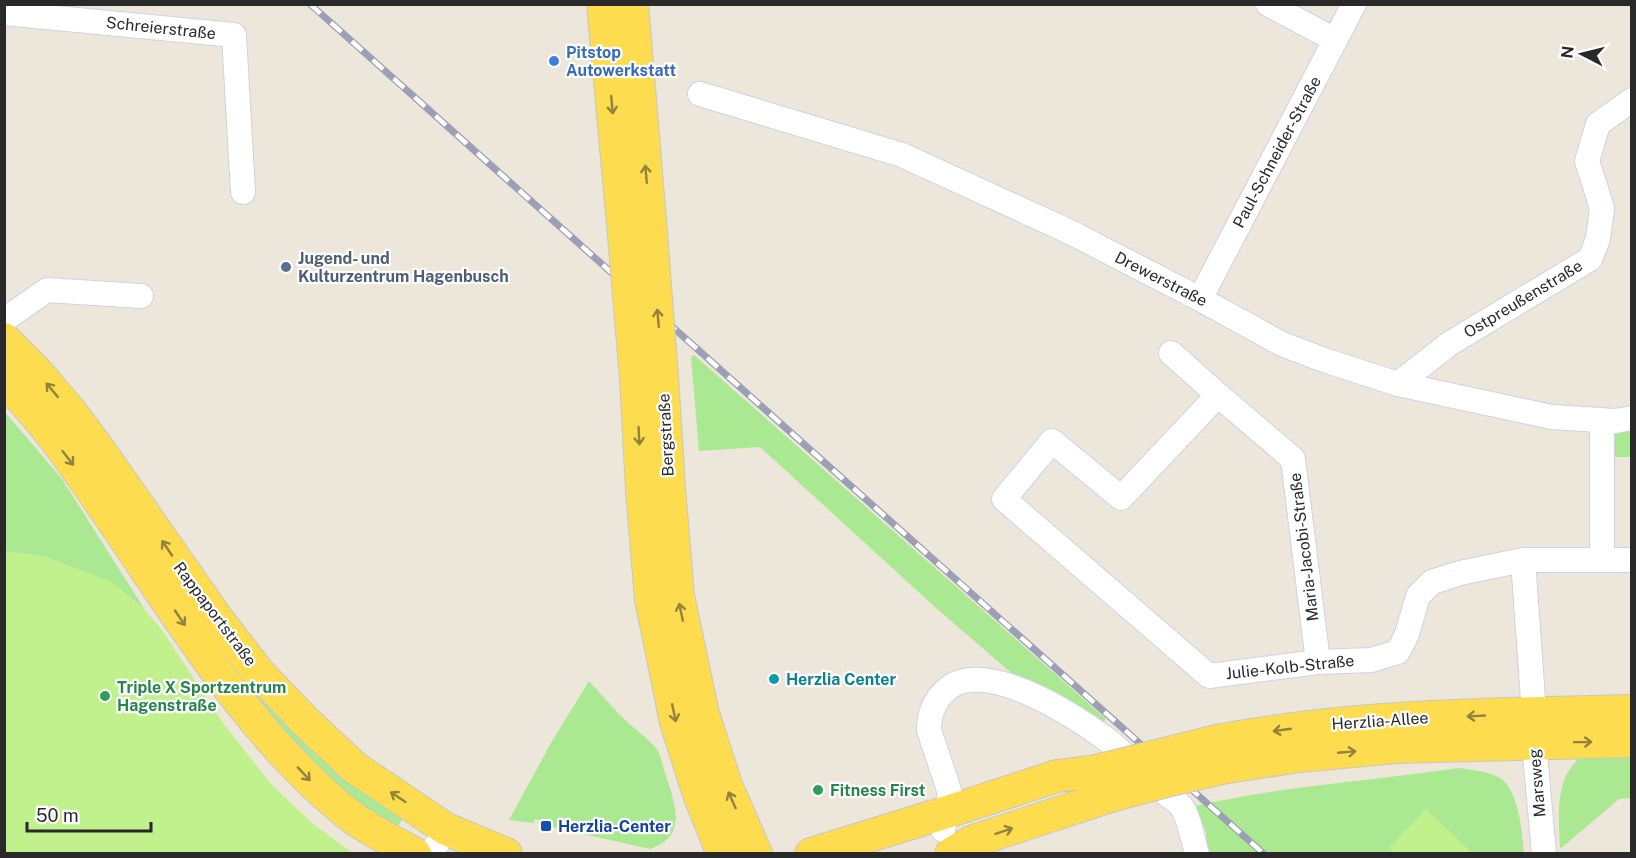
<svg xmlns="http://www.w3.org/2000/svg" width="1636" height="858" viewBox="0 0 1636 858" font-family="'Public Sans',sans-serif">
	<rect width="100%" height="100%" fill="#ede6da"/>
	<path fill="#aae991" d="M4,354L130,512L405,815L396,830L374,817L303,760L5,367Z
		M694,355L1106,719L1102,723L1064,698L1015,676L936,608L760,447L699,451L691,357Z
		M1631,410V457H1606V420Z
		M4,411L62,479L145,610L113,583L46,557L5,551Z
		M589,681C600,693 611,706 623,718C633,728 648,738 657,750C662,756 663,768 666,776C675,803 688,837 650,849L548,826V822L535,819L534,823L509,820L551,743Z
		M1588,752L1631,753V798L1619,799L1560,849C1559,813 1553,773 1588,752Z
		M1459,768C1472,770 1488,771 1500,778C1519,790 1522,833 1524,853H1207L1206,832L1195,806C1282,786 1371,781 1459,768Z"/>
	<path fill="#c1f18c" d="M5,551L46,557L113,583L145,610L162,630L223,723L271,784L313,824L353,853H5Z
		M1426,809L1472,853H1395L1389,848Z"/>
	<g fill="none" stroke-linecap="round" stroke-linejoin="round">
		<g stroke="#cfd2e4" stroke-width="26">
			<path id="minor" d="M1268,4L1335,40
				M4,13L234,35L243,192
				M700,94L902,155L1068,231L1200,299L1282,344L1324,360L1398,384L1552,417L1615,421L1632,418
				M1200,299L1354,4
				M4,320L47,290L141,296
				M1171,353L1218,395
				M1398,384L1449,344L1590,259L1598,239L1602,208L1587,161L1598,124L1632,100
				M1602,420V559
				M1523,560L1534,713V743L1544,854
				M1318,662L1293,459L1218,395L1121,498L1052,441L1004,499L1209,676L1318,662L1371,660L1398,652L1407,634L1418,596L1432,582L1460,573L1523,560H1632
				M943,830L950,793L929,730C929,714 934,701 946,690C983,656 1073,715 1106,739C1125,753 1142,773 1160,789C1166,795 1175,799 1181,806C1189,816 1193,841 1197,854
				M431,854L446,829"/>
		</g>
		<g stroke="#c7c7c7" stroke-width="34">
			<path id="major" d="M603,4L624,235
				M632,4L651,233
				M4,339L36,371L71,412L100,451L218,620L259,673L305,721L354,767L446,829L506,854
				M662,376L669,488L678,596L703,714L726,785L756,854
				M636,378L642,490L651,599L676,722L699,794L723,854
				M4,381C45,420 81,474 113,521C182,622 252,737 348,814C368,830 393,841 415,854
				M1217,741C1354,715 1493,714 1632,711
				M1227,767L1299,756L1396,747L1632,741
				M811,854L947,812L1057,776L1096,771
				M951,854L971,842L1110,796"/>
		</g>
		<use href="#minor" stroke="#fff" stroke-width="24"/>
		<use href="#major" stroke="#fddd4f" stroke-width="32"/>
		<g stroke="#9c9fb6" stroke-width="7">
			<path id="rail" d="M310,4L1264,854"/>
		</g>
		<use href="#rail" stroke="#fff" stroke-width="4.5" stroke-dasharray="14" stroke-linecap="butt"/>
		<g stroke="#c7c7c7" stroke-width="34" stroke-linecap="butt">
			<path id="major-bridge" d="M651,233L662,376
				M624,235L636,378
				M1096,771L1217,741
				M1110,796L1166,781L1227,767"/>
		</g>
		<use href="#major-bridge" stroke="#fddd4f" stroke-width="32"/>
	</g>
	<defs><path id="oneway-shaft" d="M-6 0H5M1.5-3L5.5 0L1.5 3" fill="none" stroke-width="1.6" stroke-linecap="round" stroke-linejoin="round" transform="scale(1.5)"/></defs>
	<g stroke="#93833c">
		<use href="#oneway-shaft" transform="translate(612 105) rotate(85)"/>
		<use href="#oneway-shaft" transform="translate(646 174) rotate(-95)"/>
		<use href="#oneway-shaft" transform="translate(658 318) rotate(-95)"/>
		<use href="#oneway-shaft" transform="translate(52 390) rotate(-130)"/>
		<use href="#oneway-shaft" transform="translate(639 436) rotate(87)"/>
		<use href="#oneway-shaft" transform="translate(68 458) rotate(52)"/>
		<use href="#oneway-shaft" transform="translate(167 548) rotate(-124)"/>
		<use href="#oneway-shaft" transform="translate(681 612) rotate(-102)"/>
		<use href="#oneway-shaft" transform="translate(180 618) rotate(56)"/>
		<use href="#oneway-shaft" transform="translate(674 713) rotate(78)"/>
		<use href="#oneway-shaft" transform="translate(1476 716) rotate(177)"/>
		<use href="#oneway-shaft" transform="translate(1282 730) rotate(172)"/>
		<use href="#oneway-shaft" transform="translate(1583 742) rotate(-1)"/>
		<use href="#oneway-shaft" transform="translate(1347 752) rotate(-5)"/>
		<use href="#oneway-shaft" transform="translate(304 774) rotate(47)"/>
		<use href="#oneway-shaft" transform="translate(398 797) rotate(-146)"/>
		<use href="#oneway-shaft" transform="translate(732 800) rotate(-114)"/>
		<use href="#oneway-shaft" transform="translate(1004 831) rotate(-18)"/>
	</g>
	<circle fill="#3f7fe0" stroke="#fff" stroke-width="2" cx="554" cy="61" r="6"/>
	<circle fill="#5c6f8a" stroke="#fff" stroke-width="2" cx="286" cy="267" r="6"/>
	<circle fill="#0f9aa8" stroke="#fff" stroke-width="2" cx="774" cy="679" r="6"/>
	<g fill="#2e9e5b" stroke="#fff" stroke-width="2">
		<circle cx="105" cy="696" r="6"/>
		<circle cx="818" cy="790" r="6"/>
	</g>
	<rect fill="#1a4fb4" stroke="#fff" stroke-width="2" x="540" y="820" width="12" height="12" rx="3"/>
	<g text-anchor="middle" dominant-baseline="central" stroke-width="4.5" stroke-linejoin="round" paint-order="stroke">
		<g font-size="16" fill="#292929" stroke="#fff">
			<text transform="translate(161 28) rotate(6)">Schreierstraße</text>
			<text transform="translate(1277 152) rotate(-62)">Paul-Schneider-Straße</text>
			<text transform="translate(1161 279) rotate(27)">Drewerstraße</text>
			<text transform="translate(1523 299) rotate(-31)">Ostpreußenstraße</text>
			<text transform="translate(666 435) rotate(-93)">Bergstraße</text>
			<text transform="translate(1304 547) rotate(-97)">Maria-Jacobi-Straße</text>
			<text transform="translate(215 614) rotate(53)">Rappaportstraße</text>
			<text transform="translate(1290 667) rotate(-6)">Julie-Kolb-Straße</text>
			<text transform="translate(1380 721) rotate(-4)">Herzlia-Allee</text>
			<text transform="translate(1537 783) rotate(-95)">Marsweg</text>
		</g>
		<g font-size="16" font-weight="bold" fill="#366cbe" stroke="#fff" text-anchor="start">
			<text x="566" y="52">Pitstop<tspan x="566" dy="18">Autowerkstatt</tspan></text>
		</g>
		<g font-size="16" font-weight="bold" fill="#4e5e75" stroke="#fff" text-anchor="start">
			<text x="298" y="258">Jugend- und<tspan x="298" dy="18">Kulturzentrum Hagenbusch</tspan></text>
		</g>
		<g font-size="16" font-weight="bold" fill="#0d838f" stroke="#fff" text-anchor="start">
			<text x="786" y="679">Herzlia Center</text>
		</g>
		<g font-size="16" font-weight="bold" fill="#27864d" stroke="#fff" text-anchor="start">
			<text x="117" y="687">Triple X Sportzentrum<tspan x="117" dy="18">Hagenstraße</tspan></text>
			<text x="830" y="790">Fitness First</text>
		</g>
		<g font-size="16" font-weight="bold" fill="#164399" stroke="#fff" text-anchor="start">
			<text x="558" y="826">Herzlia-Center</text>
		</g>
	</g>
	<rect width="1636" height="858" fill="none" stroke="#292929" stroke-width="12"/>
	<g transform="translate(1582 54) rotate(277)" stroke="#ffffff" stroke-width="4.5" paint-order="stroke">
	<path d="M0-4.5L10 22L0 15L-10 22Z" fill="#292929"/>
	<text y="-9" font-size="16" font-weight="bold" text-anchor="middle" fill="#292929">N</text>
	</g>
	<path d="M27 822v9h124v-9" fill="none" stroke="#292929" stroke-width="3"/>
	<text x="36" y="822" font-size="18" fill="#292929" stroke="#ffffff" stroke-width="4.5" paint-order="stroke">50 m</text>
</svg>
